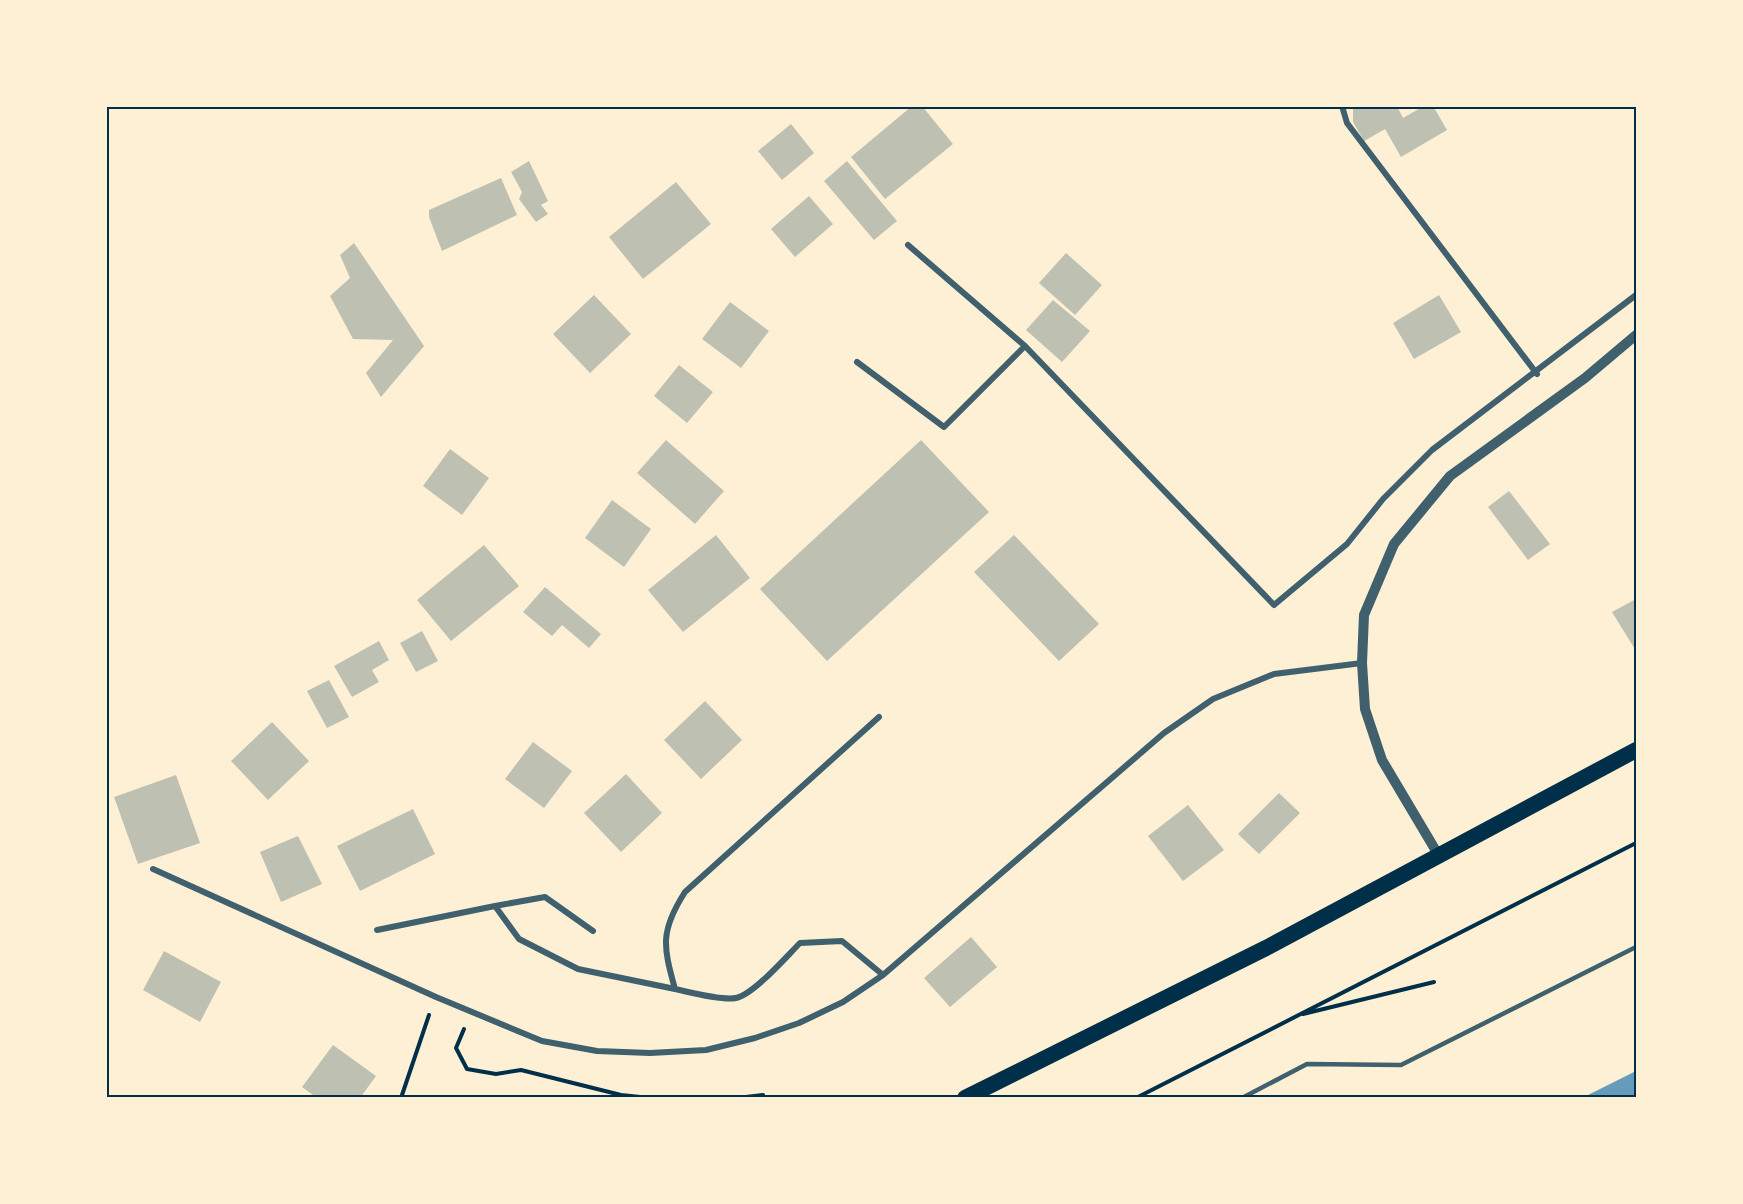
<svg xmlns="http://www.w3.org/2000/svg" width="1743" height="1204" viewBox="0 0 1743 1204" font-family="Spectral,serif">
	<rect width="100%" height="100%" fill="#fdf0d5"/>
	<path fill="#669bbc" d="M1636,1071V1097H1584Z"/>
	<path fill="#bec0b2" d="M912,106H922L953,144L885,199L851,157Z
		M1353,106H1397L1403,118L1424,106H1433L1447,130L1401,157L1385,129L1364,141L1353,122Z
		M791,124L814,153L782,180L758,151Z
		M529,161L548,201L541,205L548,214L536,222L519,199L522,192L511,172Z
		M847,161L897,221L874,240L824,181Z
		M501,178L517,215L442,251L429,217V210Z
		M676,182L711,224L643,279L609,237Z
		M809,196L833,224L795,257L771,229Z
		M354,243L424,346L381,397L366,373L393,340L353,339L330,296L350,278L340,255Z
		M1066,253L1102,285L1075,315L1039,283Z
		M594,295L631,334L590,373L553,334Z
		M1439,295L1461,332L1414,359L1393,323Z
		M1053,300L1090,331L1062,362L1026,330Z
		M730,302L769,331L741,368L702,339Z
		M679,365L713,392L687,423L654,396Z
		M666,440L724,491L695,524L637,473Z
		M921,440L989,512L827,661L760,589Z
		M450,449L489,478L462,515L423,486Z
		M1509,491L1550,544L1528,560L1488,507Z
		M612,500L651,529L624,567L585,538Z
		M716,535L750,578L683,632L648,590Z
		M1014,535L1099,624L1059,661L974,572Z
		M484,545L519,586L451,641L417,600Z
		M545,587L601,634L589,648L562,625L552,636L523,612Z
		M1636,599V651L1612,612Z
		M422,631L438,661L416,672L400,643Z
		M379,641L389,660L372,670L379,682L352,697L334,666Z
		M329,680L349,717L327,728L307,691Z
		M705,701L742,740L701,779L664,740Z
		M272,722L309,761L268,800L231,761Z
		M533,742L572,771L544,808L505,779Z
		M626,774L662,813L621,852L584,813Z
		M176,775L200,843L138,864L114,797Z
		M1279,793L1300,813L1259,854L1238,834Z
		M1188,805L1224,850L1183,881L1148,836Z
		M413,809L435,854L360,891L337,846Z
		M298,836L322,884L281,902L260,852Z
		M971,937L997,967L950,1007L924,978Z
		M164,951L221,982L200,1022L143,990Z
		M333,1045L376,1076L360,1098H317L302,1087Z"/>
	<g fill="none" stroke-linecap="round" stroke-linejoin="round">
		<path stroke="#003049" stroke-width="4" d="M1303,1014L1434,982
			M464,1029L456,1048L467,1069L496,1074L521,1070L621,1095L650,1098
			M401,1098L429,1015
			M737,1098L763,1095L764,1098
			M1136,1098L1636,843"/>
		<path stroke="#3f606c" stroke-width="4.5" d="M1242,1098L1307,1064L1401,1065L1636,947"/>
		<path stroke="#3f606c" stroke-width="6" d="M1342,106L1347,123L1537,374
			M908,245L1025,346L1274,605L1347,544L1383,499L1432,450L1636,295
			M857,362L944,427L1025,346
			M879,717L685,892C660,931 663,946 675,989C689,992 722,1001 736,998C754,994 786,957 800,943L842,941L883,975
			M153,869L436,997L542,1041L597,1051L650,1053L706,1050L755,1038L799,1023L843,1002L883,975L1164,733L1213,699L1274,674L1362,663
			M495,906L545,897L593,931
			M377,930L495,906L519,939L578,969L675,989"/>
		<path stroke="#3f606c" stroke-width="10" d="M1439,856L1382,760L1365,709L1362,663L1364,615L1394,544L1450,476L1585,378L1636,335"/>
		<path stroke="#003049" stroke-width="16" d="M965,1098L1266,948L1636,750"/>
	</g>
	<rect width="1743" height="1204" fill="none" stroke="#fdf0d5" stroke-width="216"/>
	<rect x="108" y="108" width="1527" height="988" fill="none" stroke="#003049" stroke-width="2"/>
</svg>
